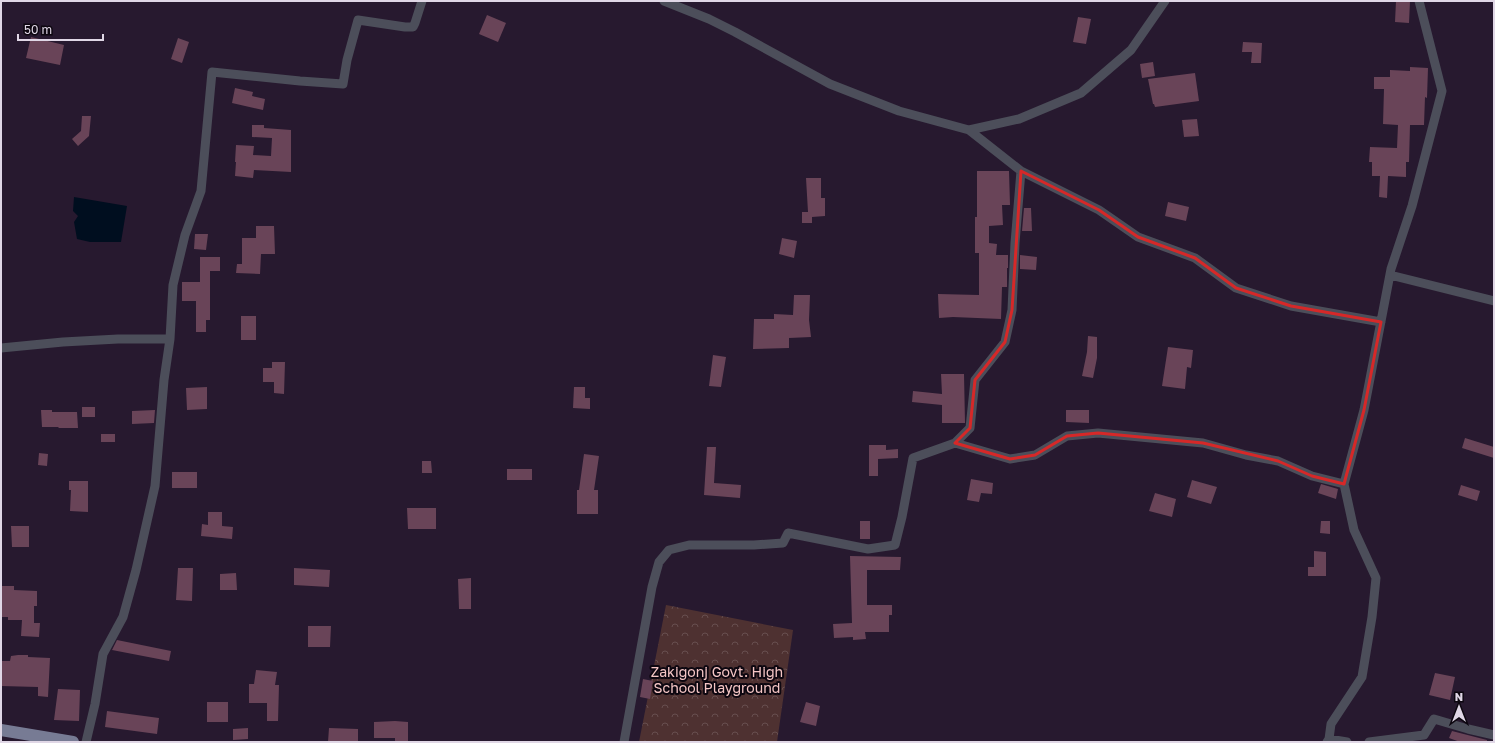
<svg xmlns="http://www.w3.org/2000/svg" width="1495" height="743" viewBox="0 0 1495 743" font-family="'Golos Text',sans-serif">
	<defs>
		<pattern id="park-crowns" width="20" height="18" patternUnits="userSpaceOnUse"><rect width="20" height="18" fill="#4e3131"/><path d="M2 6a3 3 0 1 1 6 0M12 15a3 3 0 1 1 6 0" fill="none" stroke="#674e4f"/></pattern>
	</defs>
	<rect width="100%" height="100%" fill="#27192f"/>
	<path fill="url(#park-crowns)" d="M666,605L793,630L777,742H639Z"/>
	<path fill="#000e1f" d="M74,197L127,206L121,242H90L77,239L74,222L78,216L73,211Z"/>
	<path fill="#694458" d="M1396,1H1410L1409,23L1395,22Z
		M487,15L506,23L498,42L479,34Z
		M1078,17L1091,19L1086,44L1073,42Z
		M31,37L64,45L60,65L26,58Z
		M178,38L189,42L182,63L171,59Z
		M1243,42L1262,43L1261,63H1251L1252,52H1242Z
		M1153,62L1155,76L1142,78L1140,64Z
		M1410,67L1428,68L1427,98L1425,97L1424,125H1410L1409,162H1406V177L1388,176L1387,198L1379,197L1380,176H1372V162H1369L1370,147L1397,148L1398,125L1383,124L1384,89H1374V77H1390V70L1410,71Z
		M1195,73L1199,101L1155,107L1154,104H1153L1148,79Z
		M235,88L253,92L252,96L265,99L263,110L232,103Z
		M82,116H91L89,136L78,146L72,139L81,131Z
		M1197,119L1199,136L1184,137L1182,120Z
		M252,125H264V128L291,130V172L254,170L253,178L235,176L236,162H235L236,145L254,146L253,155L271,156L272,138L252,137Z
		M977,171H1009L1010,205H1002L1003,225L989,226V243L997,244L996,255H1008V268H1007V287H1002L1001,319L953,317L939,318L938,294L979,295V253H975V217H977Z
		M806,178H821V198H825V216L812,217V223H802V212H808Z
		M1168,202L1189,207L1186,221L1165,216Z
		M1024,208H1031L1032,231H1022Z
		M256,226H274L275,254H261L260,274L236,273L237,264H242V238H256Z
		M195,234H208L206,250L194,249Z
		M782,238L797,241L794,258L779,254Z
		M1020,255L1037,257L1036,270L1020,269Z
		M200,257H220V271H210V320H206V332H196V301H182V282H200Z
		M794,295H810L809,320L811,337L789,338V348L753,349L754,319H774V314L793,315Z
		M241,316H256V340H241Z
		M1088,336L1097,337V358L1093,378L1082,376L1087,352Z
		M1168,347L1193,350L1191,368L1187,367L1185,389L1162,386Z
		M713,355L726,357L721,387L709,386Z
		M272,362H285L284,394L274,393V382H263V368H272Z
		M941,374H964L965,423H942V405L912,402L913,391L942,394Z
		M207,387V409L187,410L186,388Z
		M574,387H585V398H590V409L573,408Z
		M82,407H95V417H82Z
		M41,410H52V412H77L78,428H59L58,427H42Z
		M155,410L154,423L132,424V411Z
		M1066,410H1089V423L1066,422Z
		M101,434H115V442H101Z
		M1465,438L1494,447V458L1462,448Z
		M869,445H886V450L898,449V458L878,459V476H869Z
		M707,447H716L714,483L741,485L740,498L704,495Z
		M39,453L48,454L47,466L38,465Z
		M584,454L599,456L594,490H598V514H577V490H579Z
		M422,461H431L432,473H422Z
		M507,469H532V480H507Z
		M172,472H197V488H172Z
		M971,479L993,483L992,494L981,493L979,502L967,500Z
		M1192,480L1217,487L1211,504L1187,497Z
		M69,481H88V512L70,511L71,490H69Z
		M1321,484L1338,489L1336,499L1318,493Z
		M1461,485L1480,491L1477,501L1458,495Z
		M1155,493L1176,499L1172,517L1149,511Z
		M407,508H436V529H408Z
		M208,512H222V526L233,527L232,539L201,536L202,524L208,525Z
		M860,521H870V539H860Z
		M1321,521H1330V534L1320,533Z
		M11,526H29V547H12Z
		M1314,551L1326,552V576H1308V567H1314Z
		M850,556L901,557L900,570H867V605H892V615H889V632H865L866,639L853,640V637L834,638L833,624L852,623Z
		M178,568H193L192,601L176,600Z
		M294,568L330,570L329,587L294,585Z
		M236,573L237,590H220V574Z
		M471,578V609H459L458,579Z
		M1,586H14V590L37,591V606H34V623H40L39,637L21,636L22,620H8V617H1Z
		M308,626H331L330,647H308Z
		M117,640L171,651L169,661L112,650Z
		M18,655H28V657L50,658L48,697L38,696V687L1,686V661H10L11,656Z
		M256,670L277,672L275,685H279L278,721H267V703H249V684H254Z
		M1435,673L1455,677L1450,700L1429,695Z
		M643,679L653,681L650,699L640,697Z
		M58,689L80,690L79,721L54,720Z
		M207,702H228V722H207Z
		M806,702L820,706L816,726L800,722Z
		M107,711L159,718L157,734L105,727Z
		M395,721L408,722V742H395V738H374V722Z
		M248,728V739L233,740V729Z
		M329,728L358,729V742H328Z
		M1452,731L1487,740V742H1460L1449,738Z"/>
	<g fill="none" stroke-linecap="round" stroke-linejoin="round">
		<path stroke="#4c4e5a" stroke-width="9" d="M664,1L709,19L735,32L830,84L899,111L969,130L1019,119L1081,93L1131,50L1165,1
			M969,130L1021,171L1099,210L1138,237L1195,258L1236,288L1291,306L1381,322
			M1390,275L1494,301
			M1,348L63,342L118,339H170
			M955,443L1010,459L1035,455L1067,436L1098,433L1203,443L1246,455L1278,461L1312,476L1344,484
			M1329,739L1331,724L1362,677L1372,617L1376,578L1354,530L1344,484L1364,410L1391,269L1412,206L1442,91L1419,1
			M86,742L95,704L103,654L123,617L136,570L155,486L164,380L170,339L173,285L185,235L201,191L212,72L300,81L343,84L347,60L358,20L405,27H413L415,23L422,1
			M624,742L652,587L659,562L669,550L689,545H754L783,543L788,533L868,549L895,545L902,517L913,458L955,443L970,428L975,380L1005,342L1012,310L1015,243L1021,171
			M1327,742L1329,739L1347,742
			M1369,742L1424,735L1434,719L1468,729L1494,735"/>
		<path stroke="#777b94" stroke-width="12" d="M1,730L73,742"/>
	</g>
	<path fill="none" stroke="#d62828" stroke-width="3" stroke-linejoin="round" d="M1021,171L1099,210L1138,237L1195,258L1236,288L1291,306L1381,322L1364,410L1344,484L1312,476L1278,461L1203,443L1098,433L1067,436L1035,455L1010,459L955,443L970,428L975,380L1005,342L1012,310Z"/>
	<g text-anchor="middle" dominant-baseline="central" stroke-width="4" stroke-linejoin="round" paint-order="stroke">
		<g font-size="14" fill="#f6c7c6" stroke="#0d0710">
			<text x="717" y="671">Zakigonj Govt. High<tspan x="717" dy="16">School Playground</tspan></text>
		</g>
	</g>
	<rect width="1495" height="743" fill="none" stroke="#e0d7e6" stroke-width="4"/>
	<g transform="translate(1459 707)" stroke="#0d0710" stroke-width="3" paint-order="stroke">
	<path d="M0-3L7 15L0 10L-7 15Z" fill="#e0d7e6"/>
	<text y="-6" font-size="11" font-weight="bold" text-anchor="middle" fill="#e0d7e6">N</text>
	</g>
	<path d="M18 34v6h85v-6" fill="none" stroke="#e0d7e6" stroke-width="2"/>
	<text x="24" y="34" font-size="12" fill="#e0d7e6" stroke="#0d0710" stroke-width="3" paint-order="stroke">50 m</text>
</svg>
